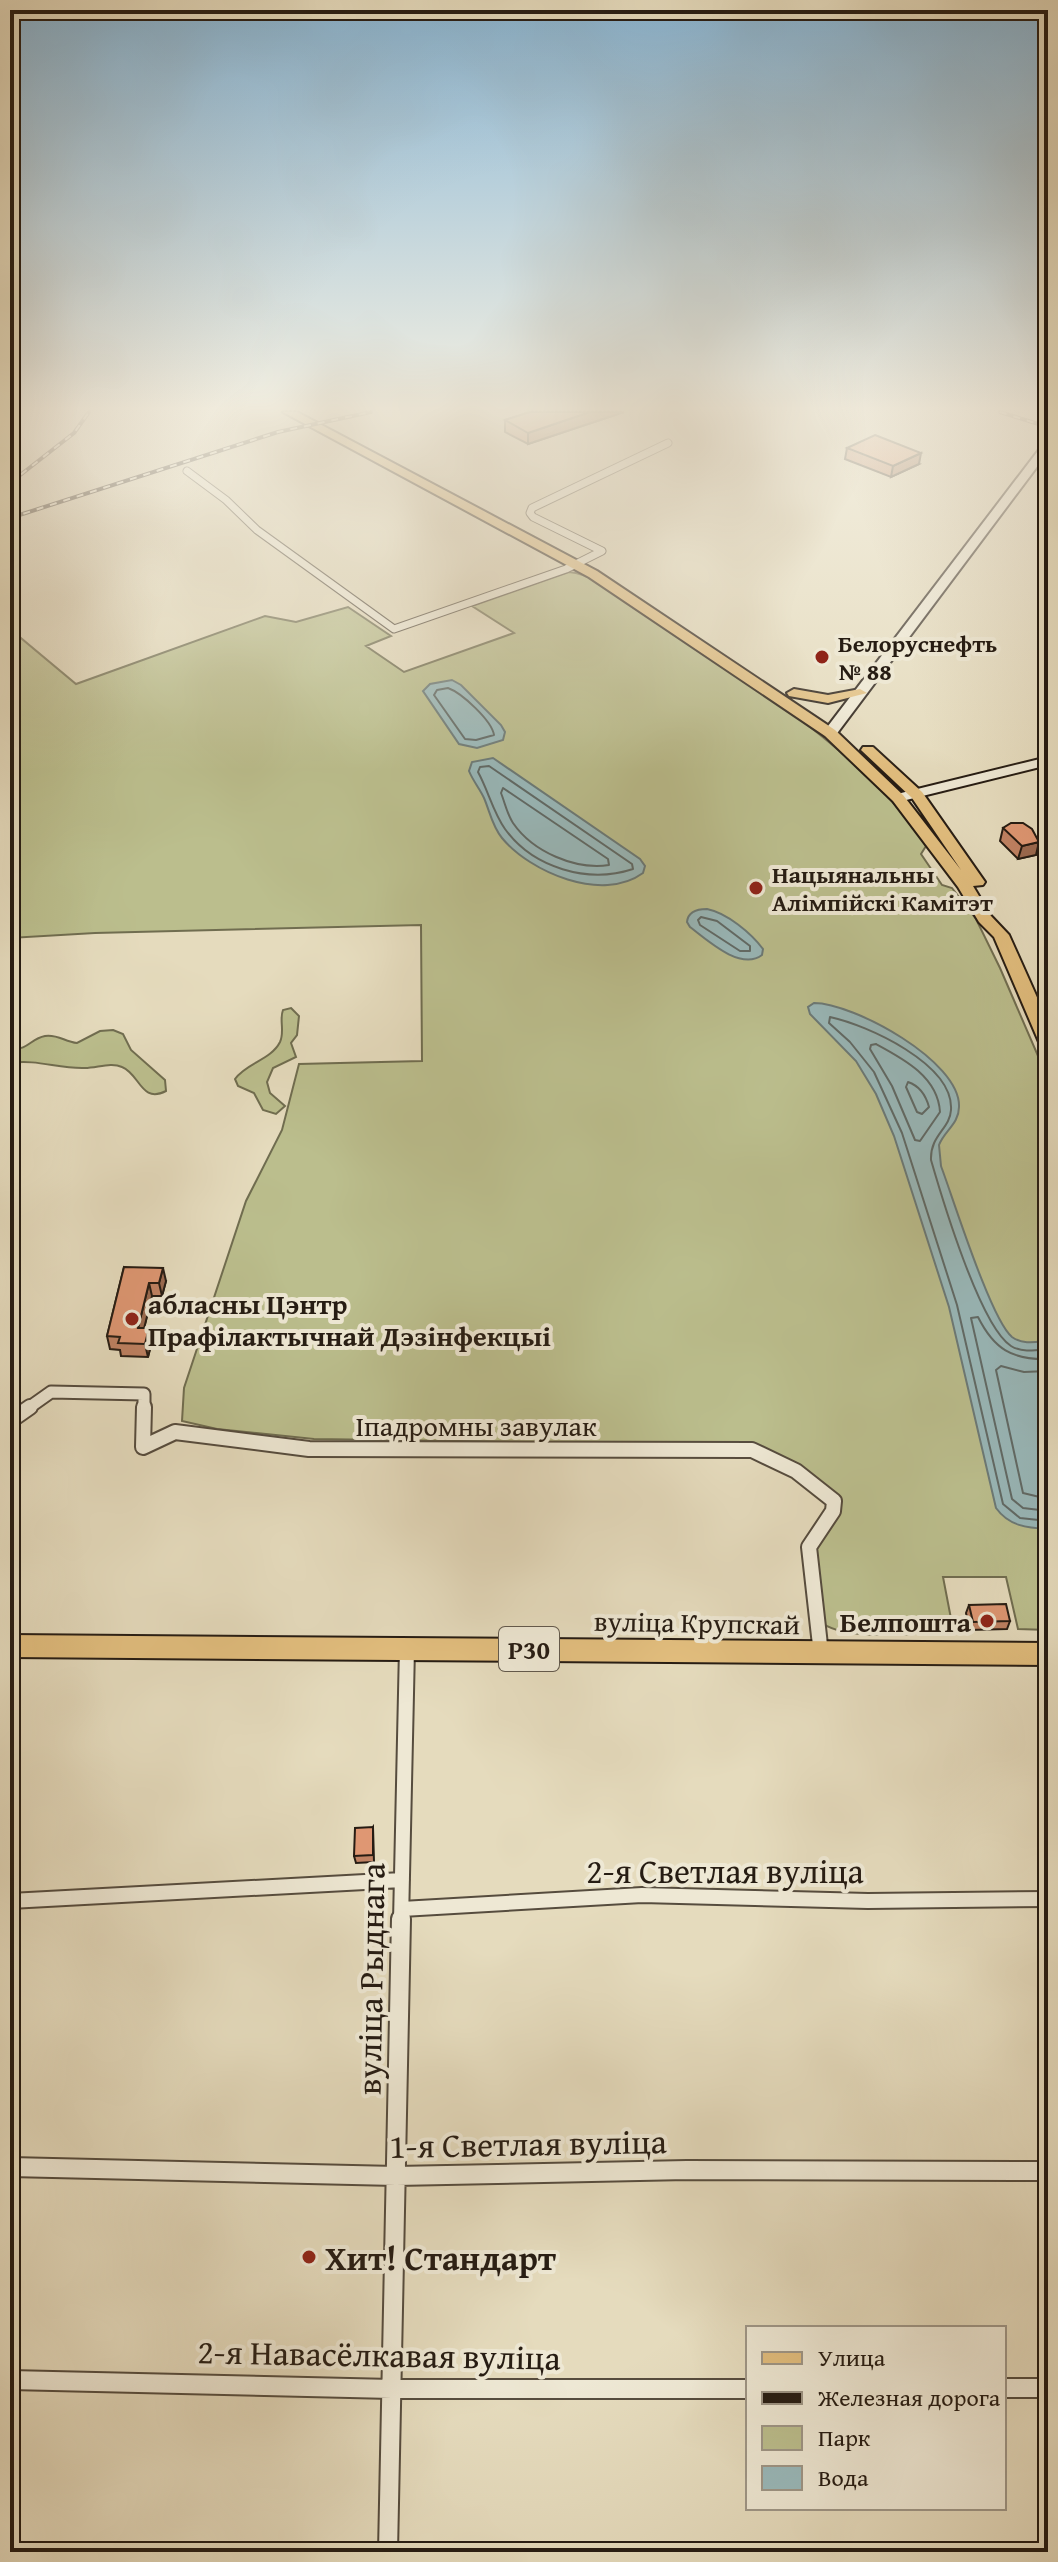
<svg xmlns="http://www.w3.org/2000/svg" width="1058" height="2562" viewBox="0 0 1058 2562" font-family="'Gentium Book Plus',serif">
	<rect width="100%" height="100%" fill="#e5dbbd"/>
	<filter id="stains"><feTurbulence type="fractalNoise" baseFrequency=".0025" numOctaves="4"/><feColorMatrix values="0 0 0 0 .2 0 0 0 0 .09 0 0 0 0 .02 0 0 0 .5 -.17"/></filter>
	<radialGradient id="worn" r=".72"><stop offset=".6" stop-color="#630" stop-opacity="0"/><stop offset="1" stop-color="#630" stop-opacity=".3"/></radialGradient>
	<path fill="#bbbe8d" stroke="#706d50" stroke-width="2" d="M569,572C595,574 622,599 643,613C732,670 871,756 926,846L921,854L942,885L952,888L976,919L1000,968L1048,1079V1630L1018,1629L1006,1577H943L953,1629L943,1633C911,1633 844,1642 819,1621L808,1555L828,1516L826,1492L741,1445L314,1439L217,1429L182,1421L184,1388L246,1201L282,1130L299,1064L422,1061L421,925L95,933L10,938V629L76,684L265,616L296,622L348,607L391,636L366,646L404,672L514,633L472,606Z
		M291,1008L299,1016L297,1035L291,1043L296,1057L273,1068L267,1082L270,1093L285,1106L276,1114L263,1110L254,1093L238,1086L235,1079C246,1063 271,1060 280,1042C285,1031 279,1020 283,1010Z
		M113,1030L123,1034L131,1050L165,1080L166,1091C141,1104 140,1074 122,1067C111,1062 97,1068 85,1068C58,1069 38,1059 10,1063V1050C30,1049 30,1039 45,1036C58,1034 65,1042 77,1043L100,1031Z"/>
	<path fill="#99b9bb" stroke="#6b7a78" stroke-width="2" d="M452,680L461,685L501,725L505,732L503,740L477,748L459,744L423,691L430,684Z
		M493,758L640,859L645,866L643,873C602,903 530,872 502,838C492,826 490,812 484,798C480,789 473,781 469,771L472,762Z
		M707,909C727,913 751,933 763,949L762,955C741,971 708,941 690,927L687,922C688,911 698,909 707,909Z
		M814,1003C853,1003 961,1061 959,1107C959,1124 944,1131 939,1145L941,1166C953,1198 991,1320 1012,1337C1023,1345 1036,1342 1048,1341V1529C1027,1528 1009,1526 996,1508L949,1307L894,1136L876,1094L856,1061L810,1014L808,1007Z"/>
	<g fill="none" stroke-linecap="round" stroke-linejoin="round">
		<path stroke="#606a67" stroke-width="2" d="M448,688C462,693 492,721 494,735L476,740L465,739L434,695L437,690Z
			M489,766L632,864L633,869C588,884 533,868 505,829C493,812 488,790 478,772L480,767Z
			M503,788L608,859L609,865C575,870 533,852 513,823C507,814 505,803 501,793Z
			M701,917L717,921L750,946V951H740L700,925L698,920Z
			M876,1044C904,1059 938,1077 940,1112L920,1141L915,1140L892,1086L870,1049L871,1045Z
			M908,1082C920,1086 926,1096 929,1107L922,1114L917,1112L906,1087Z
			M1048,1349C1037,1350 1022,1353 1011,1346C980,1326 942,1198 931,1160C930,1135 950,1129 951,1110C954,1064 867,1025 830,1017L829,1023L850,1042L874,1072L902,1133L957,1305L1003,1504L1020,1518L1048,1521
			M1048,1359C1012,1360 994,1349 978,1317L971,1318L1012,1499L1023,1508L1048,1511
			M1048,1371L1024,1372L1001,1366L996,1370L1023,1493L1048,1499"/>
		<g stroke="#564c3e" stroke-width="9">
			<path id="street-far3" d="M187,471L226,500L257,530L394,629L566,569L602,551L533,517L530,513L532,508L668,443"/>
		</g>
		<g stroke="#564c3e" stroke-width="15">
			<path id="street-far2" d="M27,1409L51,1392L144,1394V1409"/>
		</g>
		<g stroke="#564c3e" stroke-width="18">
			<path id="street-far1" d="M144,1407L143,1447L175,1432L309,1449L752,1450L796,1471L834,1501L833,1511L809,1547L821,1654
				M10,1421L30,1407
				M10,1901L402,1880
				M402,1909L642,1895L868,1901L1048,1899
				M401,1921L407,1648"/>
		</g>
		<g stroke="#564c3e" stroke-width="22">
			<path id="street" d="M10,2167L396,2176L687,2170L1048,2171
				M10,2380L392,2389H748
				M1004,2388H1048
				M388,2552L401,1919"/>
		</g>
		<g stroke="#261c13" stroke-width="4">
			<path id="secondary" d="M1048,442V452L835,736H825V730L1044,443Z
				M1048,757V765L898,802L891,798L893,795Z"/>
		</g>
		<g stroke="#261c13" stroke-width="4">
			<path id="primary" d="M283,412H297L597,571L835,730L903,795L961,870L912,798L861,750L863,747H873L922,792L985,882L983,885L973,886L991,916L1009,935L1048,1022V1048L1039,1042L994,937L979,922L958,887L893,801L825,736L589,577Z
				M794,689L828,695L860,689L867,693L828,703L789,696L787,693Z
				M10,1635L1048,1643V1665L10,1657Z"/>
		</g>
		<use href="#street-far3" stroke="#eee8d4" stroke-width="7"/>
		<use href="#street-far2" stroke="#eee8d4" stroke-width="11"/>
		<use href="#street-far1" stroke="#eee8d4" stroke-width="14"/>
		<use href="#street" stroke="#eee8d4" stroke-width="18"/>
		<use href="#secondary" fill="#eee8d4" fill-rule="evenodd"/>
		<use href="#primary" fill="#e2be7e" fill-rule="evenodd"/>
		<g stroke="#261c13" stroke-width="4">
			<path id="rail" d="M1000,412L1048,427
				M10,483L74,433L89,412
				M10,518L278,432L371,412"/>
		</g>
		<use href="#rail" stroke="#eee8d4" stroke-width="2" stroke-dasharray="7" stroke-linecap="butt"/>
	</g>
	<path fill="#c08263" stroke="#261c13" stroke-width="2" d="M530,412H624L528,444L505,432V420Z
		M847,448L919,464L891,477L845,459Z
		M1003,828L1039,842L1036,855L1018,859L1000,841Z
		M124,1267L166,1281L162,1296H152L144,1328H149L152,1341L148,1357L121,1356L120,1350L110,1349L107,1336Z
		M969,1605L1010,1621L1007,1629L970,1630L966,1613Z
		M373,1827L374,1862L356,1863L354,1856Z"/>
	<path fill="#9c6a50" stroke="#261c13" stroke-width="2" d="M590,412H624L528,444V433Z
		M921,453L919,464L891,477L893,466Z
		M1039,842L1036,855L1018,859L1022,846Z
		M163,1268L166,1281L162,1296L159,1283Z
		M149,1283L152,1296L141,1341L138,1328Z
		M149,1328L152,1341L148,1357L145,1344Z"/>
	<path fill="#df9773" stroke="#261c13" stroke-width="2" d="M530,412H590L528,433L505,420Z
		M875,435L921,453L893,466L847,448Z
		M1011,823H1023L1032,829L1039,842L1022,846L1003,828Z
		M124,1267L163,1268L159,1283H149L138,1328H149L145,1344L118,1343L120,1337L107,1336Z
		M1006,1604L1010,1621L973,1622L969,1605Z
		M373,1827V1855L354,1856L355,1828Z"/>
	<linearGradient id="sky" x2="0" y2="1"><stop stop-color="#88b6d6"/><stop offset="0.53" stop-color="#f3efe1"/><stop offset="1" stop-color="#f3efe1" stop-opacity="0"/></linearGradient>
	<rect width="1058" height="771" fill="url(#sky)"/>
	<g fill="#8f2418" stroke="#eee8d4" stroke-width="3">
		<circle cx="822" cy="657" r="8"/>
		<circle cx="756" cy="888" r="8"/>
		<circle cx="132" cy="1319" r="8"/>
		<circle cx="987" cy="1621" r="8"/>
		<circle cx="309" cy="2257" r="8"/>
	</g>
	<g text-anchor="middle" dominant-baseline="central" stroke-width="8" stroke-linejoin="round" paint-order="stroke">
		<g font-size="24" font-weight="bold" fill="#261c13" stroke="#eee8d4" text-anchor="start">
			<text x="838" y="643">Белоруснефть<tspan x="838" dy="28">№ 88</tspan></text>
			<text x="772" y="874">Нацыянальны<tspan x="772" dy="28">Алімпійскі Камітэт</tspan></text>
		</g>
		<rect fill="#eee8d4" stroke="#62594d" stroke-width="2" x="499" y="1627" width="60" height="44" rx="6"/>
		<g font-size="26" font-weight="bold" fill="#261c13">
			<text x="529" y="1649">Р30</text>
		</g>
		<g font-size="28" font-weight="bold" fill="#261c13" stroke="#eee8d4" text-anchor="start">
			<text x="148" y="1303">абласны Цэнтр<tspan x="148" dy="32">Прафілактычнай Дэзінфекцыі</tspan></text>
			<text x="971" y="1621" text-anchor="end">Белпошта</text>
		</g>
		<g font-size="28" fill="#261c13" stroke="#eee8d4">
			<text x="476" y="1425">Іпадромны завулак</text>
			<text transform="translate(697 1622) rotate(1)">вуліца Крупскай</text>
		</g>
		<g font-size="34" fill="#261c13" stroke="#eee8d4">
			<text x="725" y="1870">2-я Светлая вуліца</text>
			<text transform="translate(370 1979) rotate(-89)">вуліца Рыднага</text>
			<text transform="translate(528 2143) rotate(-1)">1-я Светлая вуліца</text>
			<text transform="translate(379 2354) rotate(1)">2-я Навасёлкавая вуліца</text>
		</g>
		<g font-size="34" font-weight="bold" fill="#261c13" stroke="#eee8d4" text-anchor="start">
			<text x="325" y="2257">Хит! Стандарт</text>
		</g>
	</g>
	<rect width="1058" height="2562" fill="none" stroke="#e5dbbd" stroke-width="40"/>
	<rect x="12" y="12" width="1034" height="2538" fill="none" stroke="#261c13" stroke-width="4"/>
	<rect x="20" y="20" width="1018" height="2522" fill="none" stroke="#261c13" stroke-width="2"/>
	<rect x="746" y="2326" width="260" height="184" fill="#eee8d4" stroke="#9e9687" stroke-width="2"/>
	<rect x="762" y="2352" width="40" height="12" fill="#e2be7e" stroke="#9e9687" stroke-width="2"/>
	<text x="818" y="2366" font-size="24" fill="#261c13">Улица</text>
	<rect x="762" y="2392" width="40" height="12" fill="#261c13" stroke="#9e9687" stroke-width="2"/>
	<text x="818" y="2406" font-size="24" fill="#261c13">Железная дорога</text>
	<rect x="762" y="2426" width="40" height="24" fill="#bbbe8d" stroke="#9e9687" stroke-width="2"/>
	<text x="818" y="2446" font-size="24" fill="#261c13">Парк</text>
	<rect x="762" y="2466" width="40" height="24" fill="#99b9bb" stroke="#9e9687" stroke-width="2"/>
	<text x="818" y="2486" font-size="24" fill="#261c13">Вода</text>
	<rect width="100%" height="100%" filter="url(#stains)"/>
	<rect width="100%" height="100%" fill="url(#worn)"/>
</svg>
